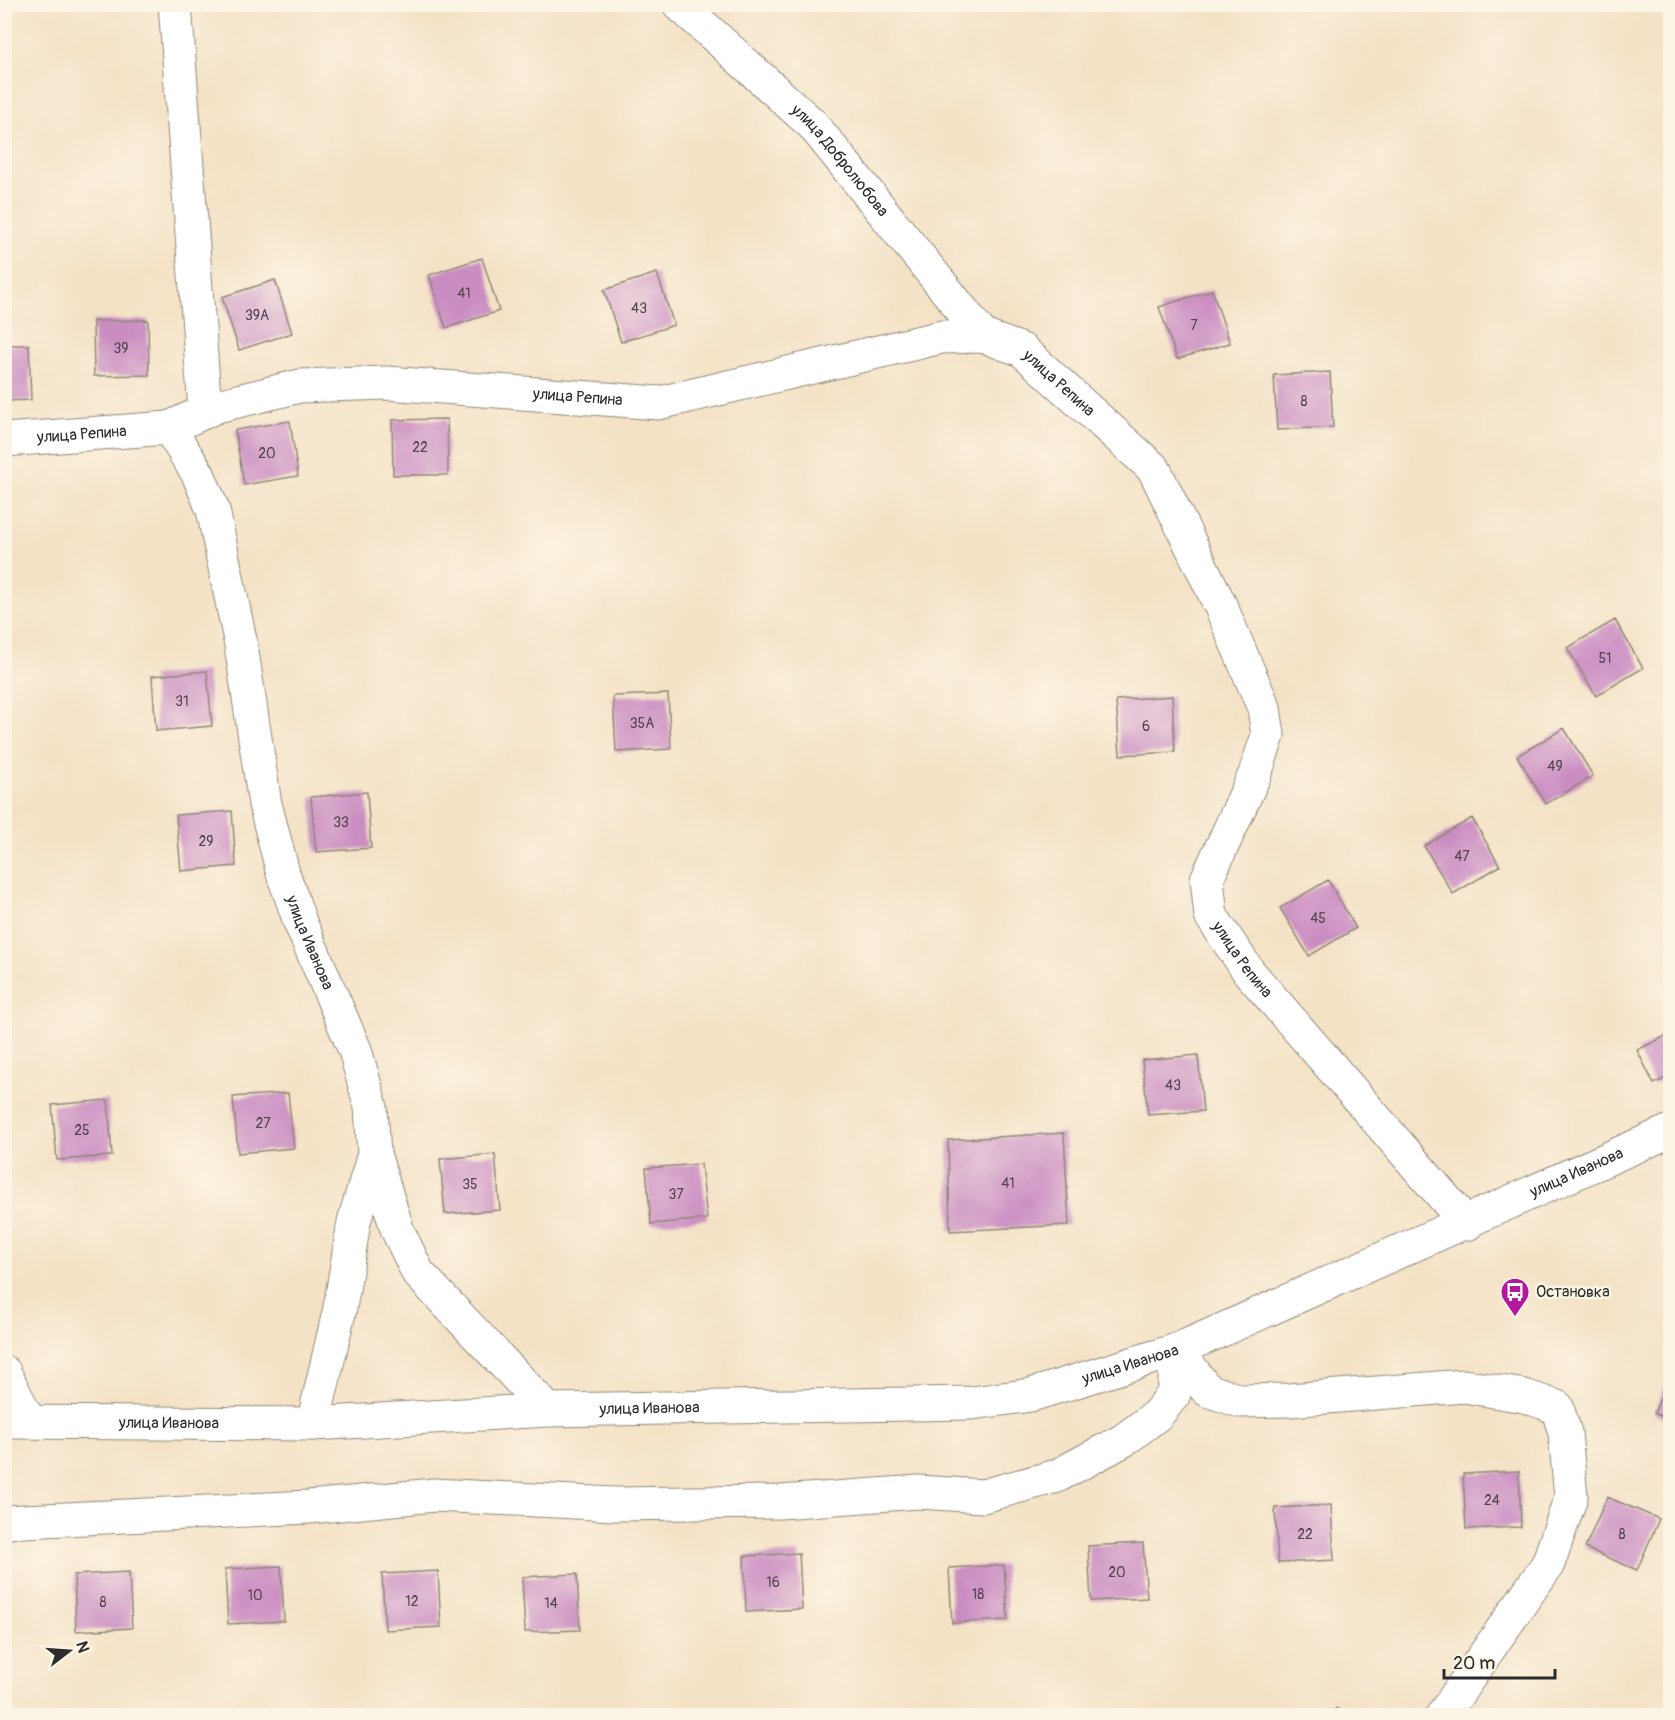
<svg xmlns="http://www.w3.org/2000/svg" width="1675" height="1720" viewBox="0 0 1675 1720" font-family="Pangolin,sans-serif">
	<rect width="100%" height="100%" fill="#fcf5e5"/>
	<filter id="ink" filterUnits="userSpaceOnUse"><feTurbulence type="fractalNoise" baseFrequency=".0167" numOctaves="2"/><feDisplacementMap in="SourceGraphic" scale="12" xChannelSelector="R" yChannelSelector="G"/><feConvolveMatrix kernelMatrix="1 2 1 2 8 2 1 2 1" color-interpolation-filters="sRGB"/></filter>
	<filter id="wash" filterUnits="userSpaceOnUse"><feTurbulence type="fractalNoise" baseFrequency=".008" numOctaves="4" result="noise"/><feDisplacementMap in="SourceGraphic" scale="24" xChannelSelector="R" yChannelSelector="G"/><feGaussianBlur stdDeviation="1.35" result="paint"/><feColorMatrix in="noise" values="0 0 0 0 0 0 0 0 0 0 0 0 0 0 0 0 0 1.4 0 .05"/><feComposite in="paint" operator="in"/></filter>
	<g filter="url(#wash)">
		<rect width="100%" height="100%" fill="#f4e2c6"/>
		<g id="blocks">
			<path fill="#ca8dc2" d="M482,258L499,311L446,328L429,275Z
				M657,273L674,325L621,342L604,290Z
				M275,280L292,333L239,350L222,297Z
				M1212,290L1230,343L1177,359L1159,307Z
				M148,320L149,375L94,376L93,321Z
				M4,345H29L31,400L4,401Z
				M1330,372L1333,427L1277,430L1274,375Z
				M447,419L448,475H393L392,420Z
				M290,421L298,476L244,485L235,430Z
				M1615,620L1643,668L1596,696L1567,648Z
				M207,671L212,726L156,731L152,676Z
				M668,694L671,749L616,752L613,696Z
				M1172,696L1175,752L1120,755L1116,700Z
				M1564,728L1593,776L1546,804L1517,756Z
				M367,792L371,848L316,852L311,797Z
				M232,811L236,866L181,871L176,815Z
				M1472,818L1500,866L1453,894L1424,846Z
				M1328,880L1356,928L1309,956L1280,908Z
				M1670,1034V1076L1654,1084L1637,1050Z
				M1198,1055L1203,1111L1148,1115L1142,1060Z
				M288,1093L294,1148L238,1153L233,1097Z
				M108,1100L112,1156L57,1160L52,1105Z
				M1064,1133L1069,1225L950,1231L948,1140Z
				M495,1154L500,1210L445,1214L440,1159Z
				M701,1164L707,1219L651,1224L646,1168Z
				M1670,1374V1420L1654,1413Z
				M1519,1471L1521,1527L1466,1529L1463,1474Z
				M1607,1497L1659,1519L1637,1570L1585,1548Z
				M1331,1505L1334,1560L1278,1563L1275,1508Z
				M1143,1543L1147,1598L1091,1601L1088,1546Z
				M799,1553L802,1609L746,1612L744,1556Z
				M1004,1565L1008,1620L952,1623L949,1568Z
				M281,1566L284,1621L228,1624L225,1569Z
				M438,1571L441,1627L385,1630L382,1574Z
				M129,1572L132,1628L76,1631L74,1575Z
				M577,1574L580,1630L525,1632L522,1577Z
				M1336,1708L1348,1716H1331Z"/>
		</g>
	</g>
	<g filter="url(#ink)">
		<use href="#blocks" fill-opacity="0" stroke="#908678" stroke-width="1.5"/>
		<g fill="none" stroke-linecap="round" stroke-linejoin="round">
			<g stroke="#908678" stroke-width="35">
				<g id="minor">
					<path d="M175,4L205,410"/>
					<path id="s1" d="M679,4L813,125L983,336"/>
					<path id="s2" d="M169,428L198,474L213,510L241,645L265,804L283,873L300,922L355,1050L371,1107L374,1154L397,1229L418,1273L548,1410"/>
					<path id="s3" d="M4,440L169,428L217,406L300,386L387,383L659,403L942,337L983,336L1022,350L1154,469L1221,607L1264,708L1268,735L1255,774L1207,879L1211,916L1249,972L1467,1224"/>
					<path d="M1177,1350L1207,1390L1240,1401L1289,1400L1464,1386L1524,1396L1557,1407L1565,1433L1571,1497L1548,1564L1442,1716"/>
					<path d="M4,1372L28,1420"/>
					<path id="s4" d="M4,1422L313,1424L548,1410L972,1403L1031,1395L1177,1350L1670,1131"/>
					<path d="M313,1424L340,1308L354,1222L374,1154"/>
					<path d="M4,1522L309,1507L434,1495L614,1504L780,1502L918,1492L983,1496L1057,1476L1124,1440L1157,1415L1174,1394L1177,1350"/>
				</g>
			</g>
			<use href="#minor" stroke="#fff" stroke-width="33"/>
		</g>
	</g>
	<defs>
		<g id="bus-pin" transform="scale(1.5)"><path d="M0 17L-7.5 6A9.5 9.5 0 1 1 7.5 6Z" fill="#b5179e" stroke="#fcf5e5"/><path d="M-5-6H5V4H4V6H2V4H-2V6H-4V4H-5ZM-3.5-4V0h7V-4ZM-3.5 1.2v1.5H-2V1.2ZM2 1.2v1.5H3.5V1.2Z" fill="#fff"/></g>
	</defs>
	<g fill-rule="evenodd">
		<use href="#bus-pin" x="1515" y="1292"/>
	</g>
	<g text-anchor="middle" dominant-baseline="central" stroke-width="5" stroke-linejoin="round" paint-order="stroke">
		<g font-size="14" fill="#534451">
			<text x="464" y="293">41</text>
			<text x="639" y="308">43</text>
			<text x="257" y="315">39А</text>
			<text x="1194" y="325">7</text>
			<text x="121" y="348">39</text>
			<text x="1304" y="401">8</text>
			<text x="420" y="447">22</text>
			<text x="267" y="453">20</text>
			<text x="1605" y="658">51</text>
			<text x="182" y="701">31</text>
			<text x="642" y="723">35А</text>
			<text x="1146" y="726">6</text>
			<text x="1555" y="766">49</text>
			<text x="341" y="822">33</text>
			<text x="206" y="841">29</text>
			<text x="1462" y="856">47</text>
			<text x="1318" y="918">45</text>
			<text x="1173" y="1085">43</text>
			<text x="263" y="1123">27</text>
			<text x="82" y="1130">25</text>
			<text x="1008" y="1183">41</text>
			<text x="470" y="1184">35</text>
			<text x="676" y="1194">37</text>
			<text x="1492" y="1500">24</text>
			<text x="1305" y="1534">22</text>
			<text x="1622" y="1534">8</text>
			<text x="1117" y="1572">20</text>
			<text x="773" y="1582">16</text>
			<text x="978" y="1594">18</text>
			<text x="255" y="1595">10</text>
			<text x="412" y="1601">12</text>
			<text x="103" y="1602">8</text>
			<text x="551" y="1603">14</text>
		</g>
		<g font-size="16" fill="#2b2b2b" stroke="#fcf5e5">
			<text stroke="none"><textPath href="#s1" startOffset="225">улица Добролюбова</textPath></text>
			<text stroke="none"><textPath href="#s3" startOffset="1086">улица Репина</textPath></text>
			<text stroke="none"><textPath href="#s3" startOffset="582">улица Репина</textPath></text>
			<text stroke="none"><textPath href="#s3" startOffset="78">улица Репина</textPath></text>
			<text stroke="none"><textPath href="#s2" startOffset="538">улица Иванова</textPath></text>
			<text stroke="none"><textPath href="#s3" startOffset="1752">улица Репина</textPath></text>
			<text stroke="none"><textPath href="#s4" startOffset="1618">улица Иванова</textPath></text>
			<text stroke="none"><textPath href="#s4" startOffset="1132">улица Иванова</textPath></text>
			<text stroke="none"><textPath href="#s4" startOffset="646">улица Иванова</textPath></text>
			<text stroke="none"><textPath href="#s4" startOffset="165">улица Иванова</textPath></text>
		</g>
		<g font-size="16" fill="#2b2b2b" stroke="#fcf5e5" text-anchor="start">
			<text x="1536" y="1292">Остановка</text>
		</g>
	</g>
	<rect width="1675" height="1720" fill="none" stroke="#fcf5e5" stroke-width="24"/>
	<g transform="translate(69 1651) rotate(73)" stroke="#fcf5e5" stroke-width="4.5" paint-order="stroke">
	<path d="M0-4.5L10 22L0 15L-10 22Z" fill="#2b2b2b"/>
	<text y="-9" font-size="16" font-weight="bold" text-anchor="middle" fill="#2b2b2b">N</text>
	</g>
	<path d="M1444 1669v9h111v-9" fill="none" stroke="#2b2b2b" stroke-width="3"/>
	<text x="1453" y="1669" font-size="18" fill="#2b2b2b" stroke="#fcf5e5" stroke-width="4.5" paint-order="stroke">20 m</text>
</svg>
